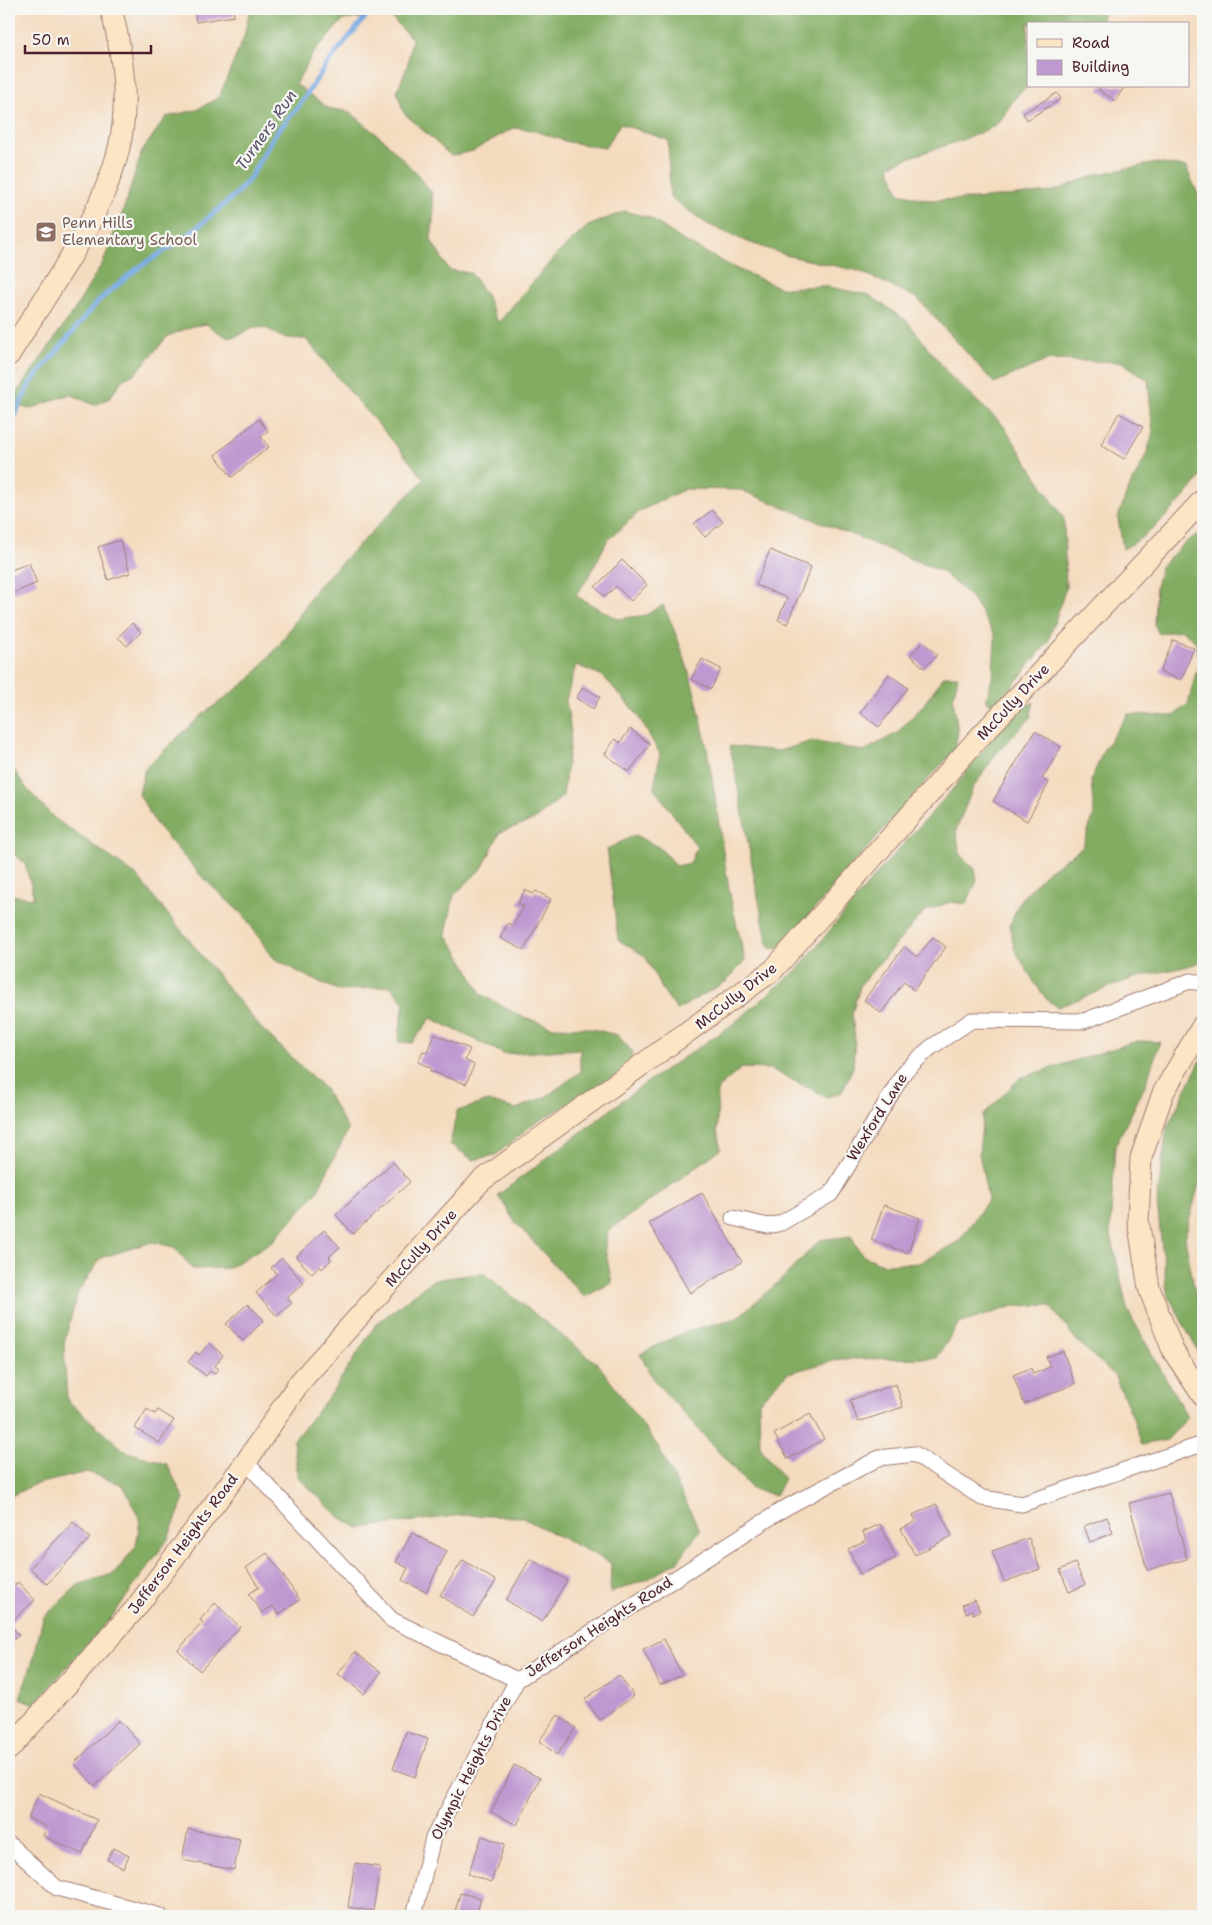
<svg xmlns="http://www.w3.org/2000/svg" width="1212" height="1925" viewBox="0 0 1212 1925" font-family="'Shantell Sans',sans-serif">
	<rect width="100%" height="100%" fill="#f6f6f2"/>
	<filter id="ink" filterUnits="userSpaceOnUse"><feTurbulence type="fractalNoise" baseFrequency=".02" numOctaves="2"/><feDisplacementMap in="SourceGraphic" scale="10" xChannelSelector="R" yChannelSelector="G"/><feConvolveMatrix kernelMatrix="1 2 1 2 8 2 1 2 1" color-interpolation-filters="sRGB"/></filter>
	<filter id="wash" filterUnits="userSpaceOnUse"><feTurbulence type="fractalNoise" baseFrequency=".0096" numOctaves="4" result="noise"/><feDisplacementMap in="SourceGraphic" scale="20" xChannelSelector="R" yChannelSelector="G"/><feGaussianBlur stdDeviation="1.12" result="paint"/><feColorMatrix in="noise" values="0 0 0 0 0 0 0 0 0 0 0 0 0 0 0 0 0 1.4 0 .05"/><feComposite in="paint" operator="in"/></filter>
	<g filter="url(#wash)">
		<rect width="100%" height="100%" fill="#f4dbbf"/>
		<path fill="#82ac62" stroke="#666646" d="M250,9H1104L1101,24H1028L1029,86C1010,96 1006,119 994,126C961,144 923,150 889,166L899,193L928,200L974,199L1051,192L1098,174L1156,163L1186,167L1203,206V473C1187,497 1149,537 1123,549L1118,518L1127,492L1145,458L1153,433L1148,380L1122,362L1048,360L994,383L917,298L859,271L789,256L745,241L707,224L670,197L668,140L620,124L605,148L568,142L532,130L513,128L473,151L451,156L403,112L397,91L407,67L412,39L388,14L343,20L312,55L296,84L328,108L350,112L384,140L417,174L431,192L434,211L431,240L449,270L471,273L486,295L498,323L556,255L588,226L625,211L650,218L684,241L737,269L781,288L824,286L869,295L907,321L951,377L1003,425L1064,519L1066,588L1048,642L996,707L986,700L993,675L995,635L971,597L941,571L741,490L685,489L640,511L607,541L590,575L576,596L618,619L646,615L663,605C706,693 713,794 729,889C733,913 740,936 745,960L727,981L677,1010L662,989L645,956L618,940L607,849L635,835L660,848L677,866L690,863L697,847L654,788L660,754L637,714L603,676L576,665L566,700L571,732L563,796L534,820L500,832L483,867L454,895L446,934L466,965L481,994L518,1015L553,1027L588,1028L617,1035L633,1052L630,1067L531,1126L496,1155L473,1160L450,1144L457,1111L488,1101L516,1109L547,1096L580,1072V1049L504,1054L431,1018L412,1043L398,1042L404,1002L390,986L340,991L304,975L272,957L245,917L201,876L155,823L139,794L145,768L203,714L250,679L280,644L318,586L424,479C386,431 344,387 306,339C298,339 290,339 282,337C276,335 270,329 264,328C238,325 240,352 207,324L193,326L168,336L136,373L122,380L110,398L94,405L70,394L30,409L9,404L75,309L103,262L123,211L142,151L166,117L196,110L219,97L244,37Z
			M1203,531V960C1186,970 1156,971 1135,978C1109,986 1084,998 1058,1007L1047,1000L1034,982L1014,948L1010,925L1020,900L1048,871L1082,848L1094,814L1091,780L1104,749L1128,714L1173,716L1188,704L1199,660L1196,642L1182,630L1159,634L1154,624L1156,587L1161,566L1187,541Z
			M944,676H958L953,699L958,732L955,750L907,802L780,949L769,948C753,881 744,813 730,746L779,751L812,741L864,751L897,733L924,704Z
			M1034,702L1030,718L996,754L973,788L956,830L960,855L975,869L977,881L966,904L950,902L925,911L861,984L852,1013L855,1040L853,1067L842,1092L827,1097L770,1069L742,1068L718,1088L717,1131L721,1149L608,1231L605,1248L612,1283L584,1297L515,1222L498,1195L643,1085L733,1024L798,969L874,877L951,791L1013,713Z
			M9,763L27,789L54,818L136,875L260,1027L325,1089L348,1130L317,1192L272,1242L228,1268L193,1269L174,1247L152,1242L101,1258L78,1292L64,1343L67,1400L125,1451L167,1464L184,1499L168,1539L111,1618L34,1704L20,1698L33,1660L43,1618L78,1585L115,1573L136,1546L140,1520L123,1485L87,1472L33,1485L9,1497V895L34,898L25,863L9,850Z
			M1137,1041L1160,1042L1145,1086L1115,1146L1110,1230L1127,1309L1188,1418L1167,1440L1142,1445L1132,1415L1114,1375L1078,1342L1049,1305L1014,1306L958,1324L937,1358L841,1359L788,1373L759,1402L760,1447L784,1479L775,1495L752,1489L652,1378L640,1354L687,1331L737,1318L783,1278L820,1240L851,1236L862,1255L882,1264L919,1263L959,1241L988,1200L979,1153L983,1115L1020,1078Z
			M1203,1056V1168L1185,1237L1196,1298L1203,1308V1361L1167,1293L1157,1203L1167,1127Z
			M483,1273L598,1364L657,1445L700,1530L678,1561L648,1579L610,1593L611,1563L521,1517L462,1515L359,1528L339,1517L298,1477L293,1441L331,1394L376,1324L433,1280Z"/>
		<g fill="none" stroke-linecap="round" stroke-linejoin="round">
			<path stroke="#76a9e2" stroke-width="5" d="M9,428L29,385L99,300L138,268L186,237L235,195L250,178L275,134L298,107L327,64L372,9"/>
		</g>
		<g id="blocks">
			<path fill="#be98d0" d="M194,9H233L234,16L196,22Z
				M1101,86H1125L1115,101L1099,90Z
				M1057,93L1061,99L1027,120L1023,113Z
				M1119,413L1143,427L1124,459L1101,445Z
				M259,419L268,431L261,437L269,447L232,477L215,455Z
				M712,510L723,522L705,537L694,524Z
				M120,540L130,573L108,580L98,547Z
				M770,550L811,567L787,624L778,620L787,598L756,585Z
				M622,560L647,585L631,601L616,586L605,597L595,587Z
				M29,563L37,583L9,595V571Z
				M132,623L141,632L127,646L118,637Z
				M1173,640L1194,648L1181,680L1160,672Z
				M923,642L937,655L924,668L910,655Z
				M702,659L721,669L711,689L691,679Z
				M889,674L908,688L879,727L860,713Z
				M583,687L600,697L593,709L576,698Z
				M630,729L650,744L629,772L605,754L615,739L620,743Z
				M1035,731L1061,747L1042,779L1049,783L1027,821L993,801Z
				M525,890L533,894L536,891L551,899L524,950L500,938L508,923L513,926L524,906L518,903Z
				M933,937L946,947L914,990L904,982L881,1013L864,1000L904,947L917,957Z
				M434,1034L470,1049L465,1060L474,1065L466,1084L430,1071L431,1068L418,1062L423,1051L427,1052Z
				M393,1162L410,1182L353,1234L336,1215Z
				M702,1193L742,1262L690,1293L649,1223Z
				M884,1205L920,1218L908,1253L871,1240Z
				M324,1230L340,1247L329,1257L331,1260L322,1269L320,1266L312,1274L296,1257Z
				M282,1258L304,1283L287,1298L292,1303L277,1316L256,1293L277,1274L271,1268Z
				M247,1304L264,1320L243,1341L226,1324Z
				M209,1343L223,1355L215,1366L219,1369L214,1374L210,1371L206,1376L188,1362L196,1352L199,1355Z
				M1063,1351L1075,1384L1024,1404L1013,1375L1031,1368L1033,1374L1050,1367L1046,1357Z
				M896,1384L903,1407L858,1422L850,1400Z
				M147,1409L155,1414L158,1410L174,1420L159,1443L135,1428Z
				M810,1414L824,1439L788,1459L774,1434Z
				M1169,1493L1187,1559L1147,1570L1129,1503Z
				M936,1504L952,1536L915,1555L901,1529L916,1521L913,1515Z
				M1107,1517L1113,1533L1090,1542L1084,1526Z
				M73,1522L90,1538L47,1584L30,1568Z
				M880,1524L896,1558L860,1574L848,1549L866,1540L863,1532Z
				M412,1533L447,1551L426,1592L402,1580L408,1568L396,1562Z
				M1029,1538L1040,1569L1004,1582L992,1551Z
				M267,1553L300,1600L279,1614L273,1606L262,1613L249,1594L259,1587L246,1568Z
				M530,1559L567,1580L542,1622L506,1600Z
				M463,1560L496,1581L473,1617L440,1595Z
				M1075,1563L1085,1585L1069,1592L1060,1570Z
				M18,1582L35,1600L9,1624V1590Z
				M975,1600L980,1611L973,1614L972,1610L966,1613L962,1605Z
				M215,1603L240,1627L200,1671L178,1650L203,1622L200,1620Z
				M9,1624L19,1635L9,1644Z
				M664,1639L682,1675L660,1685L643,1649Z
				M355,1652L381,1672L364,1694L338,1674Z
				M619,1675L634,1696L600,1720L585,1699Z
				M558,1715L576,1728L557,1755L539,1741Z
				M119,1720L140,1744L95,1786L74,1763Z
				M406,1732L428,1739L415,1777L393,1769Z
				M514,1765L540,1778L517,1825L491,1812Z
				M39,1793L97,1820L82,1854L43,1836L47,1827L28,1818Z
				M188,1829L240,1839L234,1870L182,1860Z
				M482,1836L505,1844L491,1882L468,1874Z
				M113,1848L129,1856L123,1868L107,1860Z
				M355,1863L380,1867L373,1911L348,1907Z
				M460,1893L481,1898L476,1916H454Z"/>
		</g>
	</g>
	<g filter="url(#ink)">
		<use href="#blocks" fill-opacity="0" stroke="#9f7d75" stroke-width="1"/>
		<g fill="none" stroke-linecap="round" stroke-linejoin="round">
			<g stroke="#9f7d75" stroke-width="17">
				<path id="street" d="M733,1218L768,1226L781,1223L831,1194L905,1071L930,1048L972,1020L1084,1021L1190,981L1203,983
					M246,1462L392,1620L517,1680
					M9,1844L57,1888L160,1916
					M414,1916L433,1838L517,1680L785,1508L879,1458L915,1454L982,1498L1022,1504L1203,1444"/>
			</g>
			<g stroke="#9f7d75" stroke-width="23">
				<path id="secondary" d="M9,355C47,292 99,224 118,152C130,106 123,54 111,9
					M1203,1025L1163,1093L1141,1158L1138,1220L1149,1288L1173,1351L1203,1396
					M9,1749L135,1609L246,1462L299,1383L481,1181L773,970L974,743L1203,500"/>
			</g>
			<use href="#street" stroke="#fff" stroke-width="15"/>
			<use href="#secondary" stroke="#fce5c4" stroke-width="21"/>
		</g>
	</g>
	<defs>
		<g id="school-square" transform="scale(1.125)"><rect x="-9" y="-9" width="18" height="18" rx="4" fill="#8d6e63" stroke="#f6f6f2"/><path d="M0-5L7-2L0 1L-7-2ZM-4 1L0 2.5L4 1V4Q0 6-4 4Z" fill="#fff"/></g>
	</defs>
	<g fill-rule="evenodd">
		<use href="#school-square" x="46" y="232"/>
	</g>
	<g text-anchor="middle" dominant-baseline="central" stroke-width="4.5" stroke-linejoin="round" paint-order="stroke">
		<g font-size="15" fill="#785e54" stroke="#f6f6f2" text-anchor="start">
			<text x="62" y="223">Penn Hills<tspan x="62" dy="17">Elementary School</tspan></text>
		</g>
		<g font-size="15" fill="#4a1f2b" stroke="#f6f6f2">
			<text transform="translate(1013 702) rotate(-47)">McCully Drive</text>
			<text transform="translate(736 996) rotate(-38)">McCully Drive</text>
			<text transform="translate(877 1117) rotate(-58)">Wexford Lane</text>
			<text transform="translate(421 1248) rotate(-48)">McCully Drive</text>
			<text transform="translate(183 1544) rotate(-53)">Jefferson Heights Road</text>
			<text transform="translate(599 1627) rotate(-33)">Jefferson Heights Road</text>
			<text transform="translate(471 1768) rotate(-63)">Olympic Heights Drive</text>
		</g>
		<g font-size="16" font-style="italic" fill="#594f6b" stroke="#f6f6f2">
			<text transform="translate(266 130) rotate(-55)">Turners Run</text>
		</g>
	</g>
	<rect width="1212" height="1925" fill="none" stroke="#f6f6f2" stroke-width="30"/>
	<rect x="1027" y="22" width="162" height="65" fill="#f6f6f2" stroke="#b1a0a2"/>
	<rect x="1037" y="39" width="25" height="8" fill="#fce5c4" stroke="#b1a0a2"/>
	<text x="1072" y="48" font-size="15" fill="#4a1f2b">Road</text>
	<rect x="1037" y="60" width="25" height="15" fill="#be98d0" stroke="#b1a0a2"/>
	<text x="1072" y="72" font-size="15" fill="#4a1f2b">Building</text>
	<path d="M25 45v8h126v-8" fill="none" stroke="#4a1f2b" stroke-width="2.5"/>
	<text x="32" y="45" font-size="15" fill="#4a1f2b" stroke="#f6f6f2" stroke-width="4" paint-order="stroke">50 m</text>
</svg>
